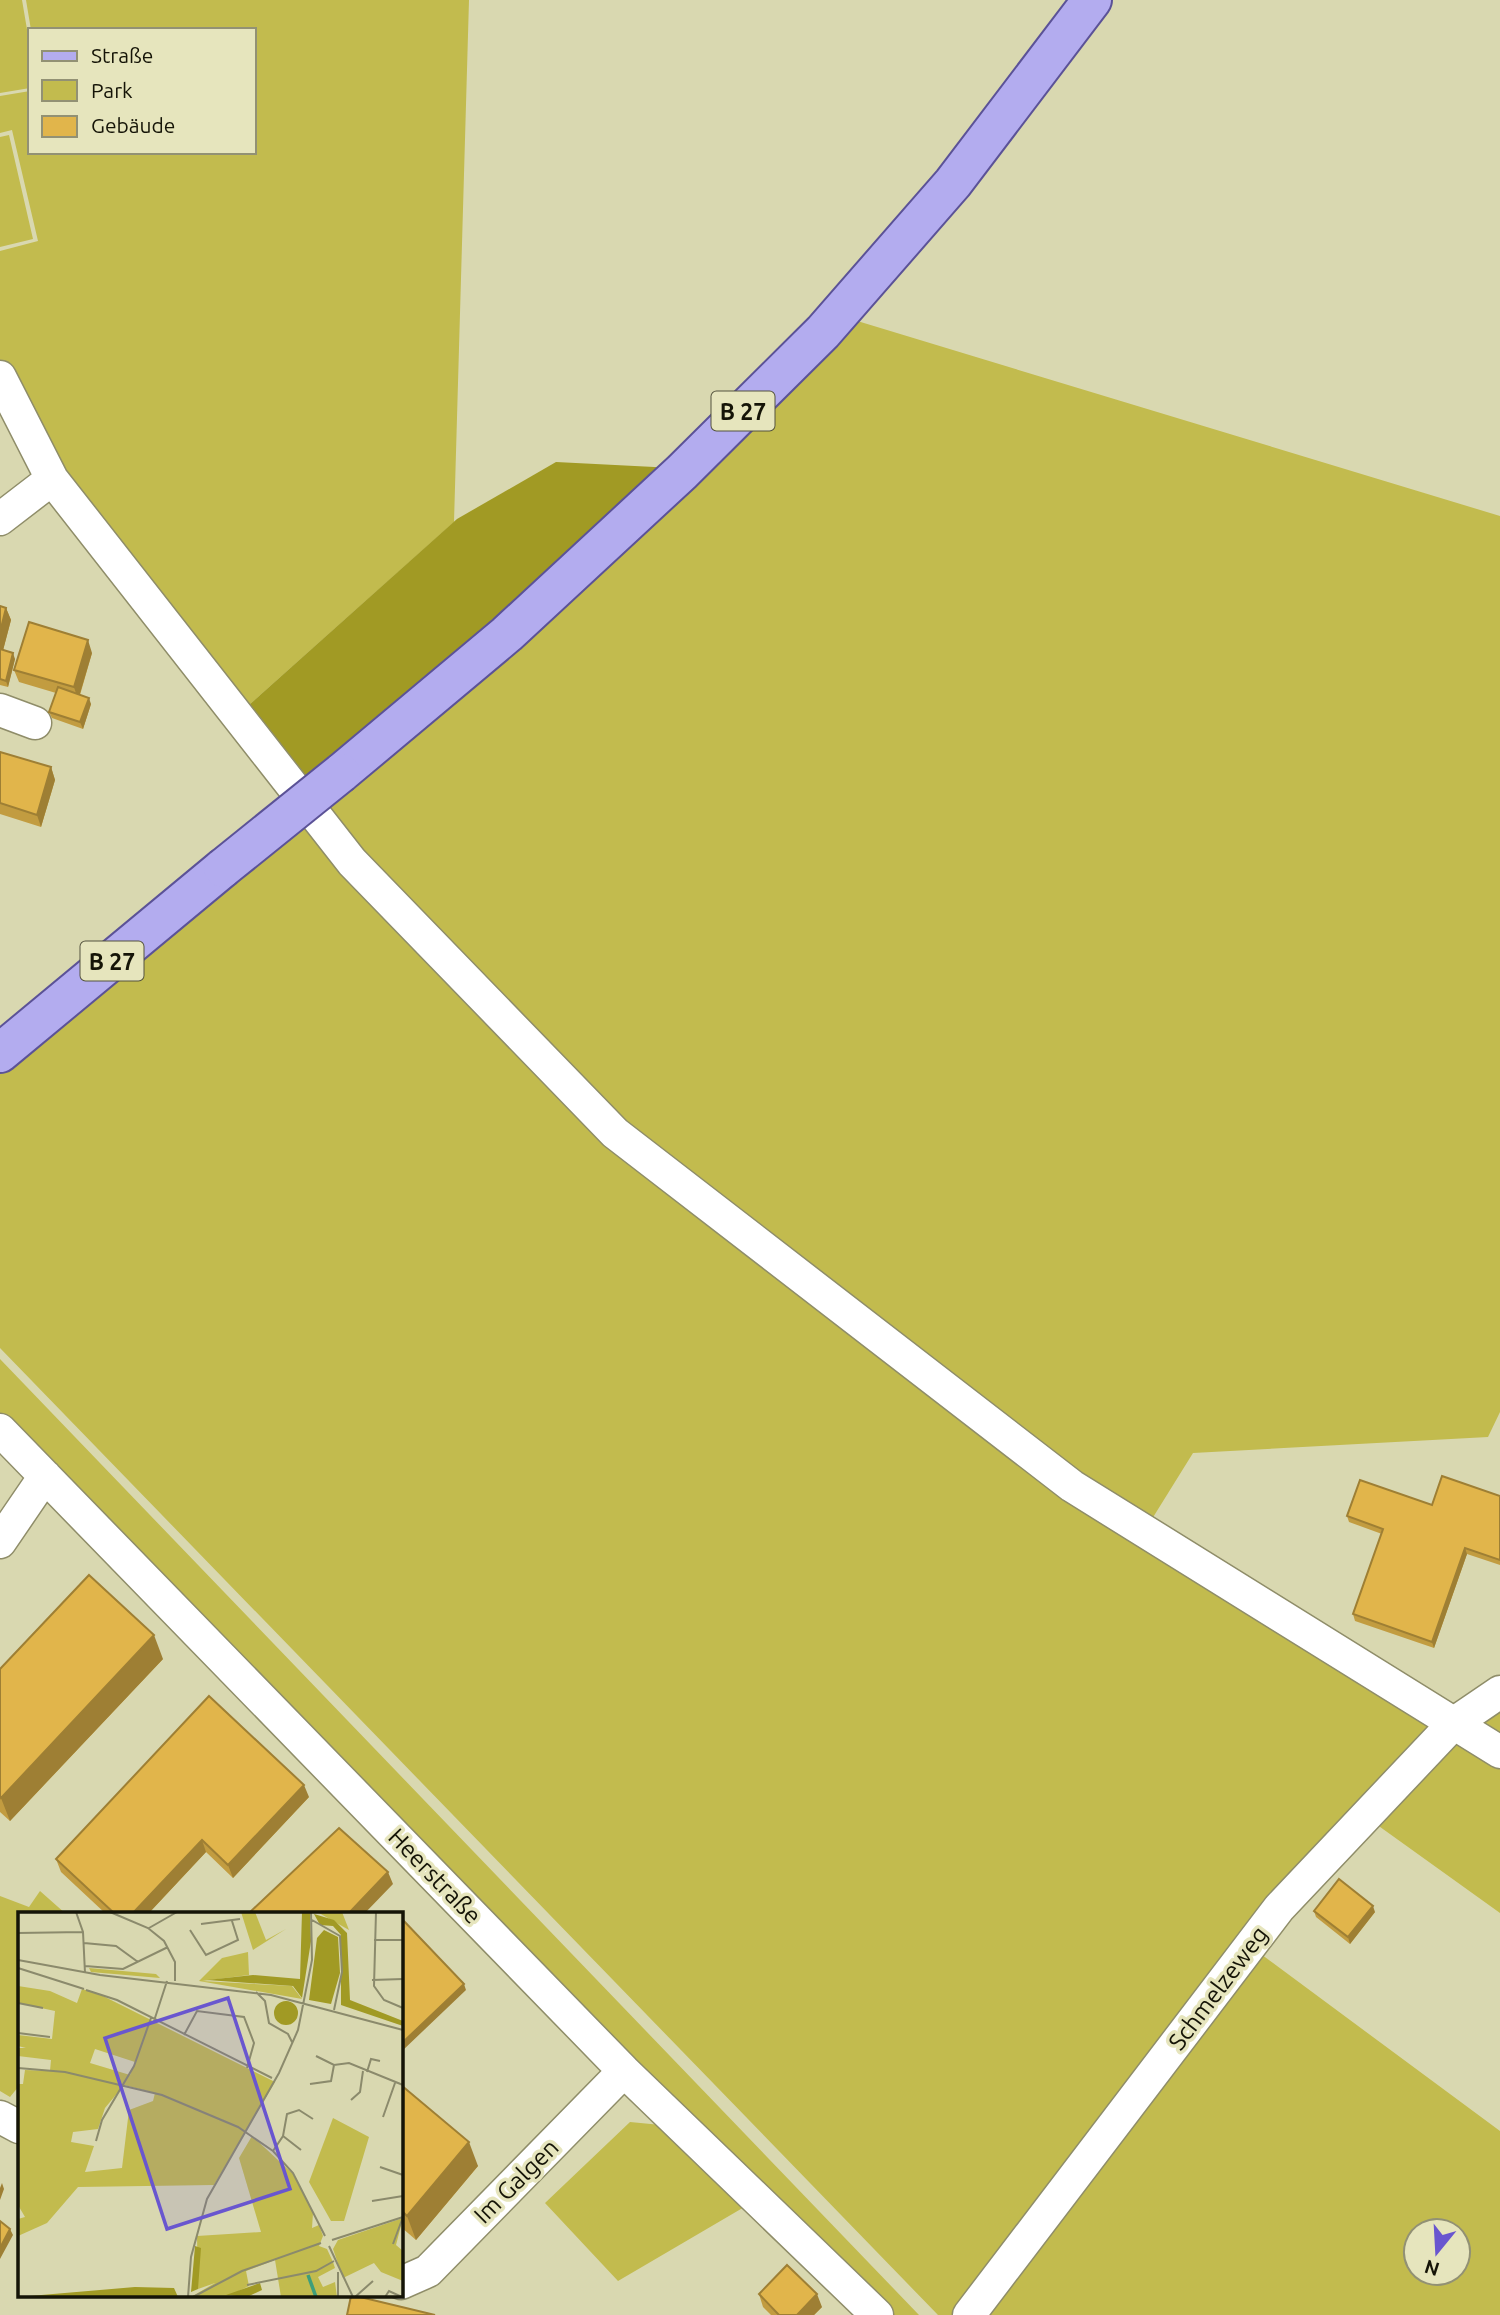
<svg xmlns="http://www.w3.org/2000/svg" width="1500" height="2315" viewBox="0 0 1500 2315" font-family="Ubuntu,sans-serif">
	<rect width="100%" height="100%" fill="#d9d8b0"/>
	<path fill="#c2bb4e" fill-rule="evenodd" d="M0,0H22L30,47V88L0,93Z
		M26,0H469L454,522L240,713L56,472L0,365V251L38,241L12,130L0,133V96L30,91V152H254V30H31Z
		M9,135L33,239L0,247V137Z
		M831,313L1500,516V1412L1488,1437L1193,1453L1147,1527L618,1131L304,794Z
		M297,798L611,1135L1070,1488L1447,1724L964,2315H938L0,1348V1047Z
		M0,1359L919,2315H892L626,2065L0,1421Z
		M1500,1705V1746L1464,1725Z
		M1453,1728L1500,1756V1913L1369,1819Z
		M40,1891L66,1914H19V2086L10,2097L0,2091V1896L29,1907Z
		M1254,1949L1500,2131V2315H974ZM1416,2231H1458V2273H1416Z
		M630,2122L661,2125L746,2206L618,2281L545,2203Z"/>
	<path fill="#a19a24" d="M556,462L674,468L297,787L240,713L457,519Z"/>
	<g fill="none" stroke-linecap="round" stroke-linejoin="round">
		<g stroke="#8f8d69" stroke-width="35">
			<path id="minor" d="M0,377L52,479L352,862L615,1133L1072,1486L1500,1752
				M0,519L52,479
				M0,710L35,723
				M0,1430L624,2071L877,2315
				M0,1542L45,1476
				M0,2117L19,2127
				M401,2283L428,2271L624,2071
				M969,2315L1279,1908L1453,1724L1500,1692"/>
		</g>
		<g stroke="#5b5297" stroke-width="42">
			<path id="major" d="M341,773L507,634L682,472L823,332L953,183L1092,0
				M0,1053L223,868"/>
		</g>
		<use href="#minor" stroke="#fff" stroke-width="32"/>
		<use href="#major" stroke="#b3acef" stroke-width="38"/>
		<g stroke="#5b5297" stroke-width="42" stroke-linecap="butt">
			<path id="major-bridge" d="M223,868L341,773"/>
		</g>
		<use href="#major-bridge" stroke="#b3acef" stroke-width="38"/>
	</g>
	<path fill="#c29c40" d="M0,606L6,608L11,620L3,650L15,659L8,687L0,685Z
		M92,653L80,695L91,704L83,729L52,718L49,712L56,693L19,682L14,670Z
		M0,752L51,767L55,780L41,827L0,814Z
		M1500,1496V1565L1467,1554L1434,1648L1355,1621L1353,1614L1382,1534L1349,1522L1347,1516Z
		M163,1659L10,1821L0,1812V1669Z
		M309,1797L233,1878L206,1852L148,1914H106L61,1872L56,1859Z
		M1314,1911L1375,1912L1350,1944L1316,1917Z
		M401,2085L478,2166L416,2240L401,2227Z
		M759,2294L822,2307L814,2315H771L763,2307Z"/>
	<path fill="#9e7f34" d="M6,608L11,620L0,662V632Z
		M88,640L92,653L78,700L74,687Z
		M13,653L15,659L8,687L6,681Z
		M89,698L91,704L83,729L80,722Z
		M51,767L55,780L41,827L37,815Z
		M1465,1548L1467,1554L1434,1648L1432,1642Z
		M154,1635L163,1659L10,1821L1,1798Z
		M304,1785L309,1797L233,1878L228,1865Z
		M202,1840L206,1852L148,1914H132Z
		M388,1872L393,1884L364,1914H348Z
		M1373,1906L1375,1912L1350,1944L1348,1937Z
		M464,1984L466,1990L401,2052V2044Z
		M469,2142L478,2166L416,2240L407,2216Z
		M2,2183L4,2189L0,2200V2188Z
		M10,2229L13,2235L0,2259V2248Z
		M817,2294L822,2307L814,2315H797Z"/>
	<path fill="#e1b54b" stroke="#9e7f34" stroke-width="2" d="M0,606L6,608L0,632Z
		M29,622L88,640L74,687L14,670Z
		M0,649L13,653L6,681L0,679Z
		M58,687L89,698L80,722L49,712Z
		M0,752L51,767L37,815L0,803Z
		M1442,1476L1500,1496V1560L1465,1548L1432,1642L1353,1614L1383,1529L1347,1516L1360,1480L1432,1505Z
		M89,1575L154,1635L1,1798L0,1796V1669Z
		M209,1696L304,1785L228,1865L202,1840L132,1914H115L56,1859Z
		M339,1828L388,1872L348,1914H248Z
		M1339,1879L1373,1906L1348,1937L1314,1911Z
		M402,1919L464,1984L401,2044V1920Z
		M401,2085L469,2142L407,2216L401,2210Z
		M0,2221L10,2229L0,2248Z
		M787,2265L817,2294L797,2315H779L759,2294Z
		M351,2296H356L435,2315H347Z"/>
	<g text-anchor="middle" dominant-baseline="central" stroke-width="7" stroke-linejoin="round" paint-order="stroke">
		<g fill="#e6e5bd" stroke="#54533e" stroke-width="2">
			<rect x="711.5" y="391.5" width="63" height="39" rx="5"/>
			<rect x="80.5" y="941.5" width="63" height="39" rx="5"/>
		</g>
		<g font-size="23" font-weight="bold" fill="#151407">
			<text x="743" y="411">B 27</text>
			<text x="112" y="961">B 27</text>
		</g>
		<g font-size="24" fill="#151407" stroke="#e6e5bd">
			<text transform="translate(435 1876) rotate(46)">Heerstraße</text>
			<text transform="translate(1218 1988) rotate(-53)">Schmelzeweg</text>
			<text transform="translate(516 2181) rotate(-45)">Im Galgen</text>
		</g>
	</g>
	<g transform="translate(18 1912)">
		<rect width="385" height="385" fill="#d9d8b0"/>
		<path d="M223,0H237L248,28L268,17L235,38ZM324,0L331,18L301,1L302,0ZM230,40L231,63L184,69L274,74L284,87L181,69L204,46ZM71,56L138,62L142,66L73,60ZM0,74L32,79L59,91L64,77L79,81L257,170L196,273L60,275L29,311L0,324V307L7,305L0,293V172H5L7,158L32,159L33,148L0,144V136H8L0,134V123L34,127L37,99L0,91ZM77,137L117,150L112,163L72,151ZM106,173L137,181L135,189L111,198L104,256L67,260L76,234L53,230L55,220L80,217L87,196ZM315,206L351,225L326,309H313L291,270ZM234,224L275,262L295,301L294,316L301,313L305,324L301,334L309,337L315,350L317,356L300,365L305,375L317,370L319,385H263L257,348L228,359L231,374L209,385H173L197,371L180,377L179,324L243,320L221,246ZM385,306L378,333L385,339V369L363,360L356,351L325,366L315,337L320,328Z" fill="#c2bb4e" fill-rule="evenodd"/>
		<path d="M284,0H292L293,29L284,86L275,74L189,68L235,63L282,67ZM296,2L316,8L329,21L332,88L385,109V114L323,93V23L315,14L302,13ZM306,18L320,25L322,61L313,92L291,88L299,26ZM256 101a12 12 0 1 1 24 0a12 12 0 1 1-24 0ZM177,334L183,336L180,377L173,380ZM242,371L244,378L229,385L208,383ZM117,375L156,376L160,385H0Z" fill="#a19a24"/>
		<path fill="none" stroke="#3e9e7b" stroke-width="3.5" d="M290,363L298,385"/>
		<path fill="none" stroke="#8b8a6c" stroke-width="2" d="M58,0L65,20L67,61M92,0L130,16L146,29L157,50V69M358,0L356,74L366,88L385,96M294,8L322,24L324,60L316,98M183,12L222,7M131,16L159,0M172,18L188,43L220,28L214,9M0,21L65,20M356,28H385M66,31L98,34L120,50M0,48L82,63L253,83L385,118M67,54L105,57L150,35M0,56L66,77M354,68L385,67M68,78L99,88L254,166M238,80L247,89L251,111L270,122L274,130M0,91L25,96M136,109L149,69M0,121L32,125M166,123L179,99L226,105L236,131L229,156M298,144L316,153L331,151L385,173M0,156L47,160L144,183L220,215L255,239L275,261L307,324M349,160L353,147L362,149M292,172L313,169L316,153M333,188L342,180L345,159M365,205L377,171M265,224L283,238M78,229L84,208L116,154L133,106M255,239L265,224L269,202L281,198L295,207M362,255L385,263M354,289L385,284M314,328L385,305M375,332L385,305M311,334L335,385M229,373L298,359L316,349M170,385L173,345L189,287L261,161L280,118L294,48L293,0M175,385L224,359L303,331M320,385V360M337,385L355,369M367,385L371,379L384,385"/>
		<path fill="#6956cf" fill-opacity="0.15" stroke="#6956cf" stroke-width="3.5" d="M210,86L272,277L149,317L87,126Z"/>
		<rect width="385" height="385" fill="none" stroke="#151407" stroke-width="3.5"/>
	</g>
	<rect x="28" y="28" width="228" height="126" fill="#e6e5bd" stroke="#929174" stroke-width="2"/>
	<rect x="42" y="51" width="35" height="10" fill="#b3acef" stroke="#929174" stroke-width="2"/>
	<text x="91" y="63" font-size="21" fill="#151407">Straße</text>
	<rect x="42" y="80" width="35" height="21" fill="#c2bb4e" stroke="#929174" stroke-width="2"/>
	<text x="91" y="98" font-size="21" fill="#151407">Park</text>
	<rect x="42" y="116" width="35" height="21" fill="#e1b54b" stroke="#929174" stroke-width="2"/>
	<text x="91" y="133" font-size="21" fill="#151407">Gebäude</text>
	<g transform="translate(1437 2252) rotate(198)"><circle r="33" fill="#e6e5bd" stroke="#929174" stroke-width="2"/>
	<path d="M0-5L12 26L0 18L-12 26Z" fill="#6956cf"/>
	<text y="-10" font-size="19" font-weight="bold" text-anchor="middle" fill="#151407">N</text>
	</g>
</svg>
